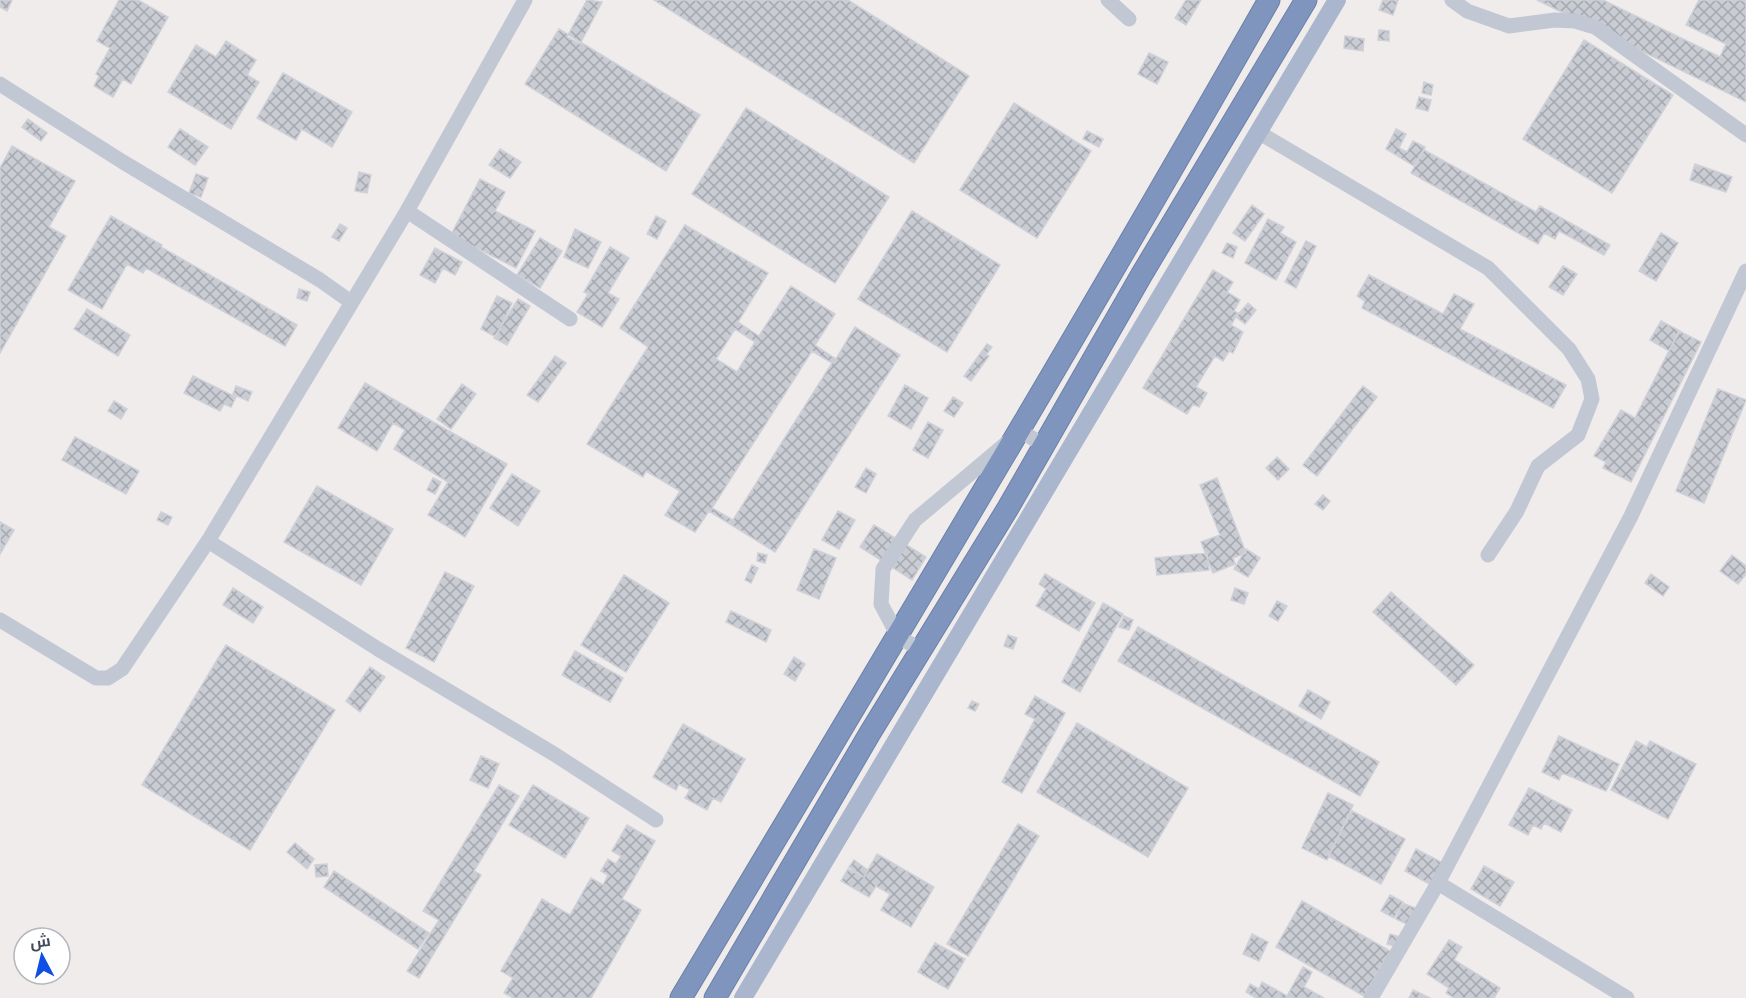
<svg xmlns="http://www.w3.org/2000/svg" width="1746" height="998" viewBox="0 0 1746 998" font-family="Commissioner,Cairo,sans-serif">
	<defs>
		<pattern id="building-cross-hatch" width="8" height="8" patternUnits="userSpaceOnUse" patternTransform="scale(1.5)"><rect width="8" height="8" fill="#caccd4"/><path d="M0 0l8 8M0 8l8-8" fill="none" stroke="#a6a8af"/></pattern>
	</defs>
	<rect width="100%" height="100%" fill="#efeceb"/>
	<path fill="url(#building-cross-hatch)" stroke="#cfd0d8" stroke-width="1.5" fill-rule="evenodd" d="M0,0H12L7,11L0,7Z
		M119,0H138L168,17L131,84L123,79L113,97L94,86L99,76L96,74L110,48L97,41Z
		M587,0L602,2L580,44L567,37Z
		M654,0H848L969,76L914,163Z
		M1186,0H1201L1186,25L1175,18Z
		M1383,0H1398L1393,15L1379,10Z
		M1537,0H1603L1720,57L1726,44L1686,25L1699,0H1746V102Z
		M559,29L700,115L666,171L525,84Z
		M1379,30L1389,31V41L1378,40Z
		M1345,36L1364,39L1363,51L1344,48Z
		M1584,40L1673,95L1612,193L1523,139Z
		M226,41L256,60L247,75L259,82L231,129L168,92L196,45L216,57Z
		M1149,53L1168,62L1157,84L1138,74Z
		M283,73L352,112L332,147L302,129L296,140L257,118Z
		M1424,82L1433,85L1431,95L1422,93Z
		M1419,97L1431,100L1428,111L1416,108Z
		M1014,103L1091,151L1037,238L960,190Z
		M746,108L889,197L835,283L692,194Z
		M28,119L47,133L41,141L22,127Z
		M180,129L208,147L195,165L168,147Z
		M1396,129L1406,134L1399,148L1407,152L1413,141L1425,147L1414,166L1386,149Z
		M1087,131L1103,139L1099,147L1083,139Z
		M12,146L75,181L49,227L66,236L0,353V168Z
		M500,149L521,162L510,178L489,165Z
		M1424,150L1536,212L1540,206L1610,245L1604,255L1559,231L1555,239L1544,233L1538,244L1411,173Z
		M1695,164L1732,177L1726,192L1690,180Z
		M359,172L371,175L367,193L355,191Z
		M196,174L208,178L201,197L189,193Z
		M480,179L505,192L495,211L535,231L516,268L451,235Z
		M1252,205L1264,214L1245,241L1233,233Z
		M912,211L1000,265L947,352L858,299Z
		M111,216L162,245L161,247L297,325L285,346L146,268L143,273L127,264L102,309L68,290Z
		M656,216L666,221L657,239L647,234Z
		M1268,219L1284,227L1280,233L1296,242L1276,280L1245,263Z
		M340,224L347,228L339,241L332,237Z
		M685,225L768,273L738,322L759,336L791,286L835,314L815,345L836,359L855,327L900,355L775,552L709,511L695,532L665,515L680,491L646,471L643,477L587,444L648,347L620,328ZM735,329L755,342L737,372L716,359ZM812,351L832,363L733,520L712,508Z
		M575,229L601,242L588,268L564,257Z
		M1661,233L1678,243L1656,281L1639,271Z
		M540,238L562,251L540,288L517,275Z
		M1306,241L1316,246L1296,288L1285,282Z
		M1227,243L1237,247L1233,258L1222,253Z
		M610,247L629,258L608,293L619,299L602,327L577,312L588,294L584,292Z
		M435,248L462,262L455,275L443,268L435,283L420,275Z
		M1563,266L1577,274L1563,295L1549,287Z
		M1213,270L1233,282L1227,292L1240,300L1234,311L1238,313L1231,325L1243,332L1233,353L1229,351L1223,361L1215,356L1196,387L1207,393L1199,407L1193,404L1187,414L1143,388Z
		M1369,275L1443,314L1454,294L1474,304L1460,329L1566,385L1553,408L1362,308L1365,301L1357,296Z
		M299,289L310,292L307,301L297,298Z
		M497,296L512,303L496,337L481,329Z
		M518,299L530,306L507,345L494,338Z
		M1248,303L1256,310L1245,324L1236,317Z
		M87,309L130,335L118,356L74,329Z
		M1661,321L1680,331L1669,351L1650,340Z
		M1679,331L1701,342L1631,482L1603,468L1606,462L1594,456L1621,410L1635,418Z
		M987,344L992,347L986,355L989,356L971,381L964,376Z
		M555,356L566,363L538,402L527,395Z
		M193,376L236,397L231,407L224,404L220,411L184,393Z
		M365,383L507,464L465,537L428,515L448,482L394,449L405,430L393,423L377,451L338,428Z
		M462,384L476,394L451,429L437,419Z
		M905,385L928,398L911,429L888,416Z
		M236,386L252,392L248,401L233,394Z
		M1363,386L1377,397L1317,476L1303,465Z
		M1718,389L1746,400L1704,503L1676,491Z
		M953,397L963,403L954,417L944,411Z
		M114,401L127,409L121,419L108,411Z
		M928,422L943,430L928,458L913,450Z
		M75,437L139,471L126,494L62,460Z
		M1277,457L1289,469L1278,480L1266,468Z
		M866,468L876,474L866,493L855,487Z
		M512,474L540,491L518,526L490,508Z
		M433,478L441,482L435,494L427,490Z
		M1217,478L1246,553L1233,558L1235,564L1213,573L1201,542L1220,535L1200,485Z
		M317,486L393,529L361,585L284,542Z
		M1323,495L1330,501L1323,510L1315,504Z
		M838,511L855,520L839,549L822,540Z
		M161,512L172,517L168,525L157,520Z
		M0,522L14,530L0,554Z
		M874,525L926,557L912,580L860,547Z
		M814,549L836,558L819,599L797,590Z
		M1246,549L1260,558L1248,577L1234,569Z
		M758,553L767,555L765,563L757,561Z
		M1207,553L1209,570L1157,575L1155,558Z
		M1732,555L1746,566V574L1738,584L1720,571Z
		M752,565L758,568L751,583L745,580Z
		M445,572L474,586L434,662L406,648Z
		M1045,574L1095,603L1079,631L1036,606L1046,589L1039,584Z
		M1651,574L1669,587L1663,596L1645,583Z
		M624,575L669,603L626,672L581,645Z
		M233,588L263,607L253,623L223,605Z
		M1235,588L1248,593L1244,604L1231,600Z
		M1391,592L1474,665L1456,685L1373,612Z
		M1277,601L1287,606L1278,621L1269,616Z
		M1103,603L1123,614L1080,692L1062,682Z
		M731,611L771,630L766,642L726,622Z
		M1124,616L1133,620L1129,630L1119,627Z
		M1138,627L1379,762L1360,796L1118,661Z
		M1008,635L1017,638L1013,649L1004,646Z
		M226,645L335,710L250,850L142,785Z
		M575,651L623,678L610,702L562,675Z
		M794,657L805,664L795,681L784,674Z
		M370,667L385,677L360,712L346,701Z
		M1308,690L1330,702L1321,719L1299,706Z
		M1035,696L1065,713L1022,793L1002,782L1035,719L1025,714Z
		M972,701L979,704L975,711L968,708Z
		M1077,723L1188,788L1148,857L1037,792Z
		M683,724L745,759L721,802L713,798L707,810L685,798L690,790L679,784L676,790L653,777Z
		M1559,736L1619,764L1606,791L1562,773L1559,780L1542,772Z
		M1636,741L1647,747L1650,741L1696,764L1668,819L1611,790Z
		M481,756L499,764L488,788L470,780Z
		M499,785L519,796L474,871L481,875L419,978L407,971L439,920L423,911Z
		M533,785L589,818L565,858L509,825Z
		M1529,788L1572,810L1561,832L1544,823L1541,829L1533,825L1528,835L1509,825Z
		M1328,793L1353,805L1327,860L1302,848Z
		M1352,811L1405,839L1381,884L1328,856Z
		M1018,824L1039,836L968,956L947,944Z
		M627,825L655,841L622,899L641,910L591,998H513L504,993L513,978L501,971L542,899L570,915L591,878L603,885L608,875L601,871L608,859L616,864L621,856L612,851Z
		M295,843L314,859L307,869L287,852Z
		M1416,849L1445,864L1433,886L1405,871Z
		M877,854L934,887L911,927L881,910L890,894L876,886L869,897L841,881L848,869L864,877Z
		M854,860L868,870L864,877L849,867Z
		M327,864L328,876L316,877L315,865Z
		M1484,866L1514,882L1500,906L1471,889Z
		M334,871L429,933L418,949L324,887Z
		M1390,895L1403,902L1394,918L1381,911Z
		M1302,901L1390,951L1364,996L1276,947Z
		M1402,903L1418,909L1411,926L1396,919Z
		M1252,934L1268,942L1259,961L1243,954Z
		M1390,934L1400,937L1398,947L1387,944Z
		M1449,940L1462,947L1454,960L1500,988L1494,998H1454L1446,993L1449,988L1427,974Z
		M935,943L965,959L948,989L918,972Z
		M1303,967L1312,972L1304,987L1324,998H1256L1246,992L1250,984L1259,989L1262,982L1287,996Z
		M1413,990L1430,998H1409Z"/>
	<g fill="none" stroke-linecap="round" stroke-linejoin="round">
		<g stroke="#6b80a9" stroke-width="23">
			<path id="highway" d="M681,998C879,666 1078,336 1269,0
				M715,998L870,733L1008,508L1142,274L1306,0"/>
		</g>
		<path stroke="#c1c8d4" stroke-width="15" d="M1108,0L1129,19
			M1452,0L1467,11L1509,26L1555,20L1575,21L1595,27L1746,135
			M0,84L123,162L320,280L351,302
			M1258,132L1488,268L1569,349L1588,379L1592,399L1578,435L1538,466L1517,511L1488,555
			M407,211L570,319
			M208,541L378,649L554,754L656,820
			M0,620L96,678H108L122,669L208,541L407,211L525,0
			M922,651L898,636L881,604L883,569L915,520L1021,431L1043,445
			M1438,883L1627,998
			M1371,998L1438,883L1631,516L1746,271"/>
		<path stroke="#a9b6cd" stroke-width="18" d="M743,998L1337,0"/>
		<use href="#highway" stroke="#8095be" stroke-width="21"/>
	</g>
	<g transform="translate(42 956) rotate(353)"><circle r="28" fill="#ffffff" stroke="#b4b7bd" stroke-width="1.5"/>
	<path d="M0-4.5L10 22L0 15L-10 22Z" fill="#104fe4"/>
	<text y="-9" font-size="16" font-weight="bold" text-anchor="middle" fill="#434c5a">ش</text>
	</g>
</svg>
